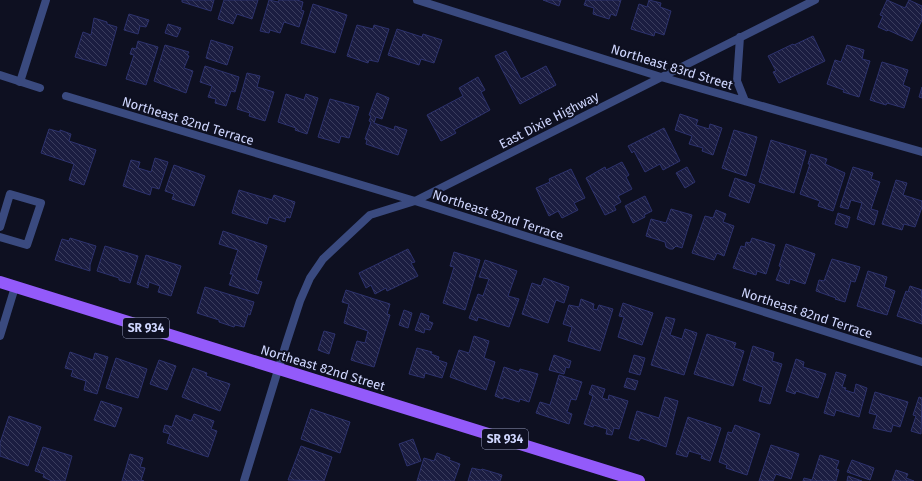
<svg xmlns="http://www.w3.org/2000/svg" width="922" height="481" viewBox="0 0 922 481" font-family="'Fira Sans',sans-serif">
	<defs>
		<pattern id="building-back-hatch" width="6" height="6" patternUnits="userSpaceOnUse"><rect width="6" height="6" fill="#1b1d41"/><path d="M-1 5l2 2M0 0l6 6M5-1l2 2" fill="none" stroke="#3b3d5e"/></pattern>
	</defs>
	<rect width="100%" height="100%" fill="#0e1021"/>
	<path fill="url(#building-back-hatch)" stroke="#2d326d" d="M182,0H214L211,11L182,2Z
		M224,0H258L252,19L237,14L233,24L218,19Z
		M269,0L278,2L279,0H297L303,2L301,10L304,11L299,27L284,22L280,33L270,30L269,33L260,31Z
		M543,0H561L559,6Z
		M586,0H621L616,16L611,14L609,19L593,14L594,8L584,5Z
		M649,0L661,3L660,7L671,11L664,35L655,32L654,36L631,29L639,4L647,7Z
		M887,0L905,8L909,0L922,6V20L912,41L888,30L887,31L878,27L883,16L880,15Z
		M313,4L347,15L335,53L301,43Z
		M129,14L149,20L146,27L140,26L138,34L124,30Z
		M94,18L107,22V24L117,27L106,66L75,57L83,32L91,35Z
		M168,24L181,28L177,37L165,33Z
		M357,25L373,29L374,25L389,29L378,62L369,60L368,63L347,56Z
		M397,29L422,37L423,34L442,40L434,63L421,59L419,65L388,55Z
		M813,36L825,61L779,83L773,72L776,71L768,56L793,44L794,45Z
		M211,40L233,47L227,65L206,58Z
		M138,41L158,47L146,85L126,79L134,55L130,54L132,48L136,49Z
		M165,45L189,52L187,55L189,56L184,68L193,71L186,93L154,81Z
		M847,45L864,50L862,59L870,61L859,97L843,92L844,90L827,84L835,60L841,62Z
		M506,51L521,79L546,66L556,85L520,104L495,56Z
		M882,62L908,70L903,85L910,88L904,108L887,103L886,105L870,100Z
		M205,66L239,77L235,92L231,91L226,106L215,103L216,99L208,97L212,86L200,82Z
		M247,73L260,76L257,87L274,92L265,121L249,116L250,113L237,109Z
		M478,77L485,90L481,92L490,110L454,130L456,133L441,141L427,115L463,96L459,88Z
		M922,87V98L919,97Z
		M377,93L389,98L382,119L376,117L374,123L394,130L395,126L407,130L398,155L366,144L367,140L365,139L371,122L369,121L371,116L369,115Z
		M286,94L304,100L306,94L318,98L307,134L295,130L296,128L278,122Z
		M330,99L359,107L349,138L341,136L339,143L318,137Z
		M680,114L698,120L696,125L709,129L710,124L722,128L713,155L702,151L703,148L689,144L692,136L675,130Z
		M664,128L680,161L663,170L660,164L645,172L634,151L632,153L628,146Z
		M49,129L60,132V130L71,134L69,141L96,150L84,185L69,180L74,164L41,153Z
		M734,130L757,137L746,176L722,168Z
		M771,140L806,151L794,193L759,182Z
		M811,154L827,159L825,164L845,173L833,211L818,206L820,201L800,194L810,164H808Z
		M155,158L168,162L159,189L152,187L150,195L123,186L131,160L140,162L138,168L151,172Z
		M622,162L629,175L626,177L632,189L618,196L621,202L614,206L616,210L605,215L586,178L605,167L606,170Z
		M174,165L205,176L194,206L172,199L174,194L165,191Z
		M687,167L695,182L685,188L676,173Z
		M853,167L873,173L871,179L880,182L871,209L878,211L874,225L857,219L862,203L851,200L848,209L840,207Z
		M571,169L585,198L574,203L578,210L562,218L558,211L549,216L536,188L550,182L549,179Z
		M735,178L755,185L749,203L729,196Z
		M896,180L907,183L903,195L922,201V207L915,227L904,224L902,230L882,224Z
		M239,190L272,200L274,195L295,202L290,218L286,217L285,222L269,217L267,224L232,213Z
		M645,196L652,211L644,215L645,217L633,223L625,206Z
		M671,209L692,215L682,248L676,246L673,249H670L666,247L665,242L646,236L651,219L666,223Z
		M716,210L726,214L723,222L734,226L724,256L717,253L714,260L692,253L705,216L713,218Z
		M838,213L850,217L847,228L835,224Z
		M223,231L267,246L256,280L262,282L258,294L229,285L233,274H230L238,250L219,244Z
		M70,238L96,246L90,265V271L55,260L62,239L69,241Z
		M752,238L775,245L766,274L757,271L756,275L733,268L741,246L745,247L746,242L750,243Z
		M786,244L815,254L805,284L790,279L789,284L776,280L781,267L779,266Z
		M105,246L138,256L130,283L119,280V278L97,271Z
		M408,249L415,262L411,263L418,276L387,291L386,288L375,294L371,285L366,288L359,273Z
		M454,252L480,260L465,310L443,303L454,267L450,266Z
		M146,255L181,266L171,296L158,292L160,286L149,282L148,288L137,284Z
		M832,259L860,267L855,282L851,281L845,302L835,299L836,298L816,291L819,280L824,281Z
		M485,260L517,271L508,296L519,299L509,327L478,317L477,321L469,318L478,294L483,296L489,279L479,277Z
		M868,271L887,277L884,287L895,291L887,315L857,306Z
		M544,278L569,287L564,303L556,300L548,323L522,314L532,283L541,286Z
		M910,286L922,290L921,296H922V324L897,316L906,291L908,292Z
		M205,287L254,302L250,315L248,314L244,327L235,325L234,327L219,322V320L197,313Z
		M346,290L390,304L387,314L390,315L374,367L351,360L357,341L365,343L368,331L344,323L349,304L342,302Z
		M581,299L594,304L593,309L597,310L599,305L613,309L600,351L568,341L572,327L563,324L569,305L579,307Z
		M623,303L653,313L642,345L618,337L624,317L619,316Z
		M404,310L412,313L408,328L399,325Z
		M421,313L429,316L428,321L433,323L430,330L425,329L424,333L415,330Z
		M666,317L675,319L670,335L682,339L685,329L697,333L684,375L651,365Z
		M324,331L335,334L329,354L318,350Z
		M707,334L736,343L734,348L744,351L733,386L694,374Z
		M474,336L489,341L484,358L495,362L486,390L450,377L459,350L469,353Z
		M753,346L774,353L772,361L782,364L770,404L759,401L763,387L743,380Z
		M417,348L432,352L431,354L439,357L438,360L447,363L442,378L425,373L424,378L409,374Z
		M70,352L93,360L95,353L108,357L97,394L84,390L86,381L71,376L73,370L65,368Z
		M554,355L571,361L569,368L566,367L564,374L549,370Z
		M634,355L645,358L640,375L629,372Z
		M116,358L147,369L138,398L106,388Z
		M796,359L804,362L803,367L826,374L818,398L796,391L795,394L786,391Z
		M159,360L176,366L167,390L150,384Z
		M504,367L519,372L520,369L538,374L529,402L520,399L519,402L503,397V399L495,396Z
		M193,368L207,373L206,376L230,384L220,411L182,397Z
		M836,372L846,375L842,387L846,388L845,390L854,393L856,384L867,388L859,417L836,410L834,416L824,413Z
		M559,375L582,382L576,400L571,399L567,412L572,414L569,424L536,413L540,402L550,405Z
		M627,378L638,381L635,390L624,387Z
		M592,385L605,389L602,398L608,400L609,395L628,401L619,429L614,428L612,435L606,434L607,429L594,425L593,427L584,424L593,396L589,394Z
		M875,392L908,402L900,427L893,425L891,432L873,428L877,415L869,413Z
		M665,397L678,401L666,447L641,438L639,441L629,438L637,411L659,418Z
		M919,397L922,398L921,434L911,431L916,416L913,415Z
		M101,401L122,408L115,427L94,420Z
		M311,409L350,422L340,453L301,439Z
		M194,414L214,421L211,429L217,431L208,457L167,443L170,434L163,432L165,425L172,427L176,415L191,421Z
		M9,416L41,427L28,466L0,456V443Z
		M688,417L721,428L710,461L701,458L702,455L689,451L687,457L676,454Z
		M735,425L760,434L747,475L726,468L727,465L719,462L728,432L732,433Z
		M413,439L421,461L407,466L399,444Z
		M771,445L799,454L791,479L776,474L773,481H759Z
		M301,446L332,457L324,481L288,480Z
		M43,447L72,456L65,481H52L43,477L44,474L35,471Z
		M437,453L450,458L449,460L460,464L454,481H417L424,458L434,461Z
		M130,454L143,458L140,467L145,468L141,480L144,481H122Z
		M820,455L839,461L836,469L839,470L836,481H803L804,478L812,480Z
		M852,460L874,468L870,480L847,472Z
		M472,468L481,470L482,469L502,475L500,481H468Z
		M896,470L908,474L906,478L914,481H892Z
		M848,476L862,481H847Z"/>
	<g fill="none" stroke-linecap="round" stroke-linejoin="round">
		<path stroke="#3a4a7f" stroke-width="8" d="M20,82L46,0
			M0,227L10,194L41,203L27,245L0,237
			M0,336L15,287"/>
		<path stroke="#3a4a7f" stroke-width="8" d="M417,0L661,77L922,152
			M740,37L737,81L745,101
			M0,75L40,88
			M66,96L415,201L922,362
			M244,481L286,344L300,301L310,278L323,259L370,215L415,201L815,0"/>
		<path stroke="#935afa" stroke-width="12" d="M0,282L639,481"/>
	</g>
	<g text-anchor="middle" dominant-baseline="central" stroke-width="4" stroke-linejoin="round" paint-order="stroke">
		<g fill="#0e1021" stroke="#959bbc" stroke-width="1">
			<rect x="123" y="318" width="46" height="20" rx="3"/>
			<rect x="482" y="429" width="46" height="20" rx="3"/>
		</g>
		<g font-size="12" font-weight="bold" fill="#cfd6fe">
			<text x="146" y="328">SR 934</text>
			<text x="505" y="439">SR 934</text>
		</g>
		<g font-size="13" fill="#cfd6fe" stroke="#0e1021">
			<text transform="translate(672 67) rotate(17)">Northeast 83rd Street</text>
			<text transform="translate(549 120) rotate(-27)">East Dixie Highway</text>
			<text transform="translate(188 121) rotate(17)">Northeast 82nd Terrace</text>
			<text transform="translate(498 215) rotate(18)">Northeast 82nd Terrace</text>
			<text transform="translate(807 313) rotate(18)">Northeast 82nd Terrace</text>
			<text transform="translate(323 368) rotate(17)">Northeast 82nd Street</text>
		</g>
	</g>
</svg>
